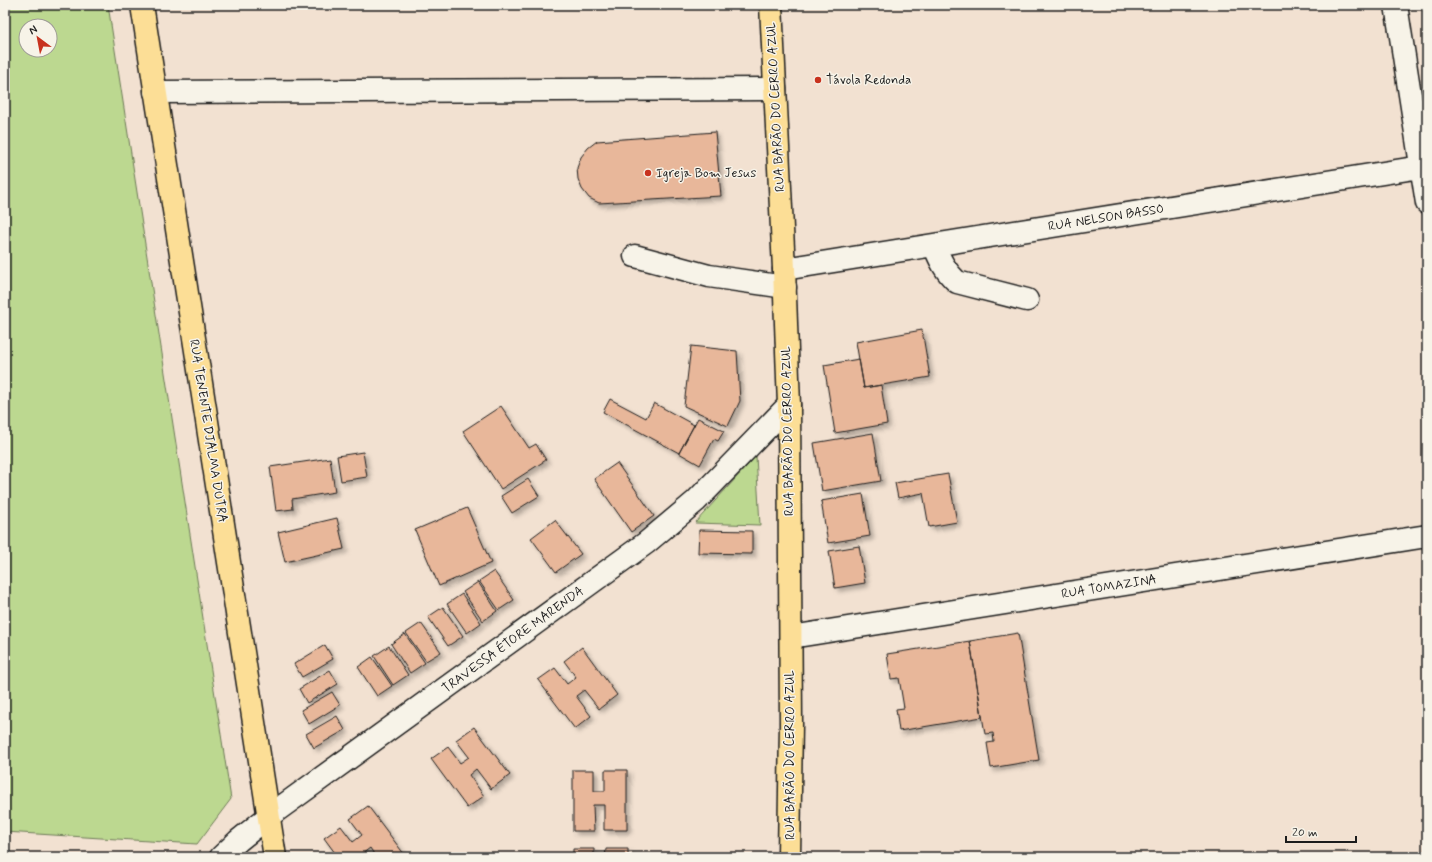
<svg xmlns="http://www.w3.org/2000/svg" width="1432" height="862" viewBox="0 0 1432 862" font-family="Mynerve,sans-serif">
	<defs>
		<filter id="shadow"><feDropShadow dx="3.5" dy="3.5" stdDeviation="2" flood-color="#0004"/></filter>
	</defs>
	<rect width="100%" height="100%" fill="#f2e1d1"/>
	<filter id="ink" filterUnits="userSpaceOnUse"><feTurbulence type="fractalNoise" baseFrequency=".025" numOctaves="2"/><feDisplacementMap in="SourceGraphic" scale="8" xChannelSelector="R" yChannelSelector="G"/><feConvolveMatrix kernelMatrix="1 2 1 2 8 2 1 2 1" color-interpolation-filters="sRGB"/></filter>
	<g filter="url(#ink)">
		<path fill="#bcd890" stroke="#6c7a56" fill-rule="evenodd" d="M5,5H108L231,799L197,844L5,832ZM26,26H50V50H26Z
			M756,456L760,525L695,523Z"/>
		<path fill="#e8b79a" stroke="#1c1c1c" filter="url(#shadow)" d="M715,132L721,196L599,203L589,198L582,189L578,179L577,168L581,157L588,148L597,141Z
			M922,330L930,377L864,388L856,342Z
			M691,346L737,351L740,401L728,426L684,406Z
			M859,359L864,388L881,385L887,424L835,433L824,365Z
			M610,399L646,418L654,403L694,425L679,453L603,412Z
			M501,406L529,448L536,444L546,460L501,489L463,431Z
			M698,418L724,431L718,441L714,439L700,465L679,453Z
			M873,433L881,481L822,491L814,443Z
			M363,452L367,477L341,481L337,456Z
			M330,458L335,492L292,499L293,509L276,511L270,467Z
			M617,463L654,516L631,532L594,479Z
			M948,474L957,522L929,527L923,493L898,498L895,483Z
			M528,479L539,496L512,513L501,496Z
			M863,494L870,536L828,543L821,501Z
			M467,508L491,563L439,586L415,530Z
			M337,518L344,549L285,562L278,532Z
			M555,520L581,554L556,572L531,538Z
			M699,530L752,531V554L698,553Z
			M859,546L865,583L835,588L829,551Z
			M494,571L514,600L499,610L479,581Z
			M478,582L497,611L483,621L463,592Z
			M462,594L481,623L467,633L447,604Z
			M443,607L463,636L448,646L428,617Z
			M421,623L441,652L426,661L406,633Z
			M1018,633L1039,760L991,768L987,743L994,742L993,733L985,734L970,641Z
			M405,634L425,663L410,673L391,644Z
			M970,641L982,717L899,731L896,709L904,708L899,678L891,679L887,654Z
			M325,645L333,659L302,677L294,664Z
			M389,646L408,675L393,685L374,656Z
			M582,647L617,695L599,709L584,690L576,696L591,716L575,729L538,680L555,668L567,684L576,677L564,661Z
			M372,657L392,686L377,696L358,667Z
			M330,670L338,684L307,703L299,689Z
			M332,692L340,705L309,724L301,710Z
			M337,716L345,730L314,748L306,734Z
			M474,727L510,775L491,789L476,769L469,775L484,796L467,808L431,759L448,747L460,763L469,757L456,740Z
			M573,770H594V791H605V770H627V830H604V805H593L594,831H573Z
			M368,806L404,854L399,857H376L370,848L362,854L364,857H338L324,838L341,826L353,842L362,835L350,819Z
			M573,849H594V857H573Z
			M606,849H628V857H605Z"/>
		<g fill="none" stroke-linecap="round" stroke-linejoin="round">
			<g stroke="#1c1c1c" stroke-width="25">
				<path id="minor" d="M1396,5L1427,203
					M155,92L775,89
					M934,245C940,260 945,271 957,282L1027,300
					M635,256L709,276L785,287
					M784,269L1427,166
					M791,637L1427,536
					M221,857L238,841L269,816L646,543L696,501L789,405"/>
			</g>
			<g stroke="#1c1c1c" stroke-width="25">
				<path id="major" d="M142,5L275,857
					M771,5L784,269L789,405L791,724L789,857"/>
			</g>
			<use href="#minor" stroke="#f7f3e8" stroke-width="22"/>
			<use href="#major" stroke="#fcde96" stroke-width="22"/>
		</g>
	</g>
	<g fill="#c8321e" stroke="#f7f3e8" stroke-width="1.5">
		<circle cx="818" cy="80" r="4"/>
		<circle cx="648" cy="173" r="4"/>
	</g>
	<g text-anchor="middle" dominant-baseline="central" stroke-width="3" stroke-linejoin="round" paint-order="stroke">
		<g font-size="13" fill="#1c1c1c" stroke="#f7f3e8" text-anchor="start">
			<text x="826" y="80">Távola Redonda</text>
			<text x="656" y="173">Igreja Bom Jesus</text>
		</g>
		<g font-size="13" fill="#1c1c1c" stroke="#f7f3e8">
			<text transform="translate(776 107) rotate(-93)">RUA BARÃO DO CERRO AZUL</text>
			<text transform="translate(1106 218) rotate(-9)">RUA NELSON BASSO</text>
			<text transform="translate(208 431) rotate(81)">RUA TENENTE DJALMA DUTRA</text>
			<text transform="translate(788 431) rotate(-91)">RUA BARÃO DO CERRO AZUL</text>
			<text transform="translate(1109 587) rotate(-9)">RUA TOMAZINA</text>
			<text transform="translate(513 640) rotate(-36)">TRAVESSA ÉTORE MARENDA</text>
			<text transform="translate(790 755) rotate(-90)">RUA BARÃO DO CERRO AZUL</text>
		</g>
	</g>
	<rect width="1432" height="862" fill="none" stroke="#f7f3e8" stroke-width="20"/>
	<rect x="10" y="10" width="1412" height="842" fill="none" stroke="#1c1c1c" stroke-width="1.5" filter="url(#ink)"/>
	<g transform="translate(38 38) rotate(328)"><circle r="19" fill="#f7f3e8" stroke="#9f9d96"/>
	<path d="M0-3L7 15L0 10L-7 15Z" fill="#c8321e"/>
	<text y="-6" font-size="11" font-weight="bold" text-anchor="middle" fill="#1c1c1c">N</text>
	</g>
	<path d="M1286 836v6h70v-6" fill="none" stroke="#1c1c1c" stroke-width="2"/>
	<text x="1292" y="836" font-size="12" fill="#1c1c1c" stroke="#f7f3e8" stroke-width="3" paint-order="stroke">20 m</text>
</svg>
